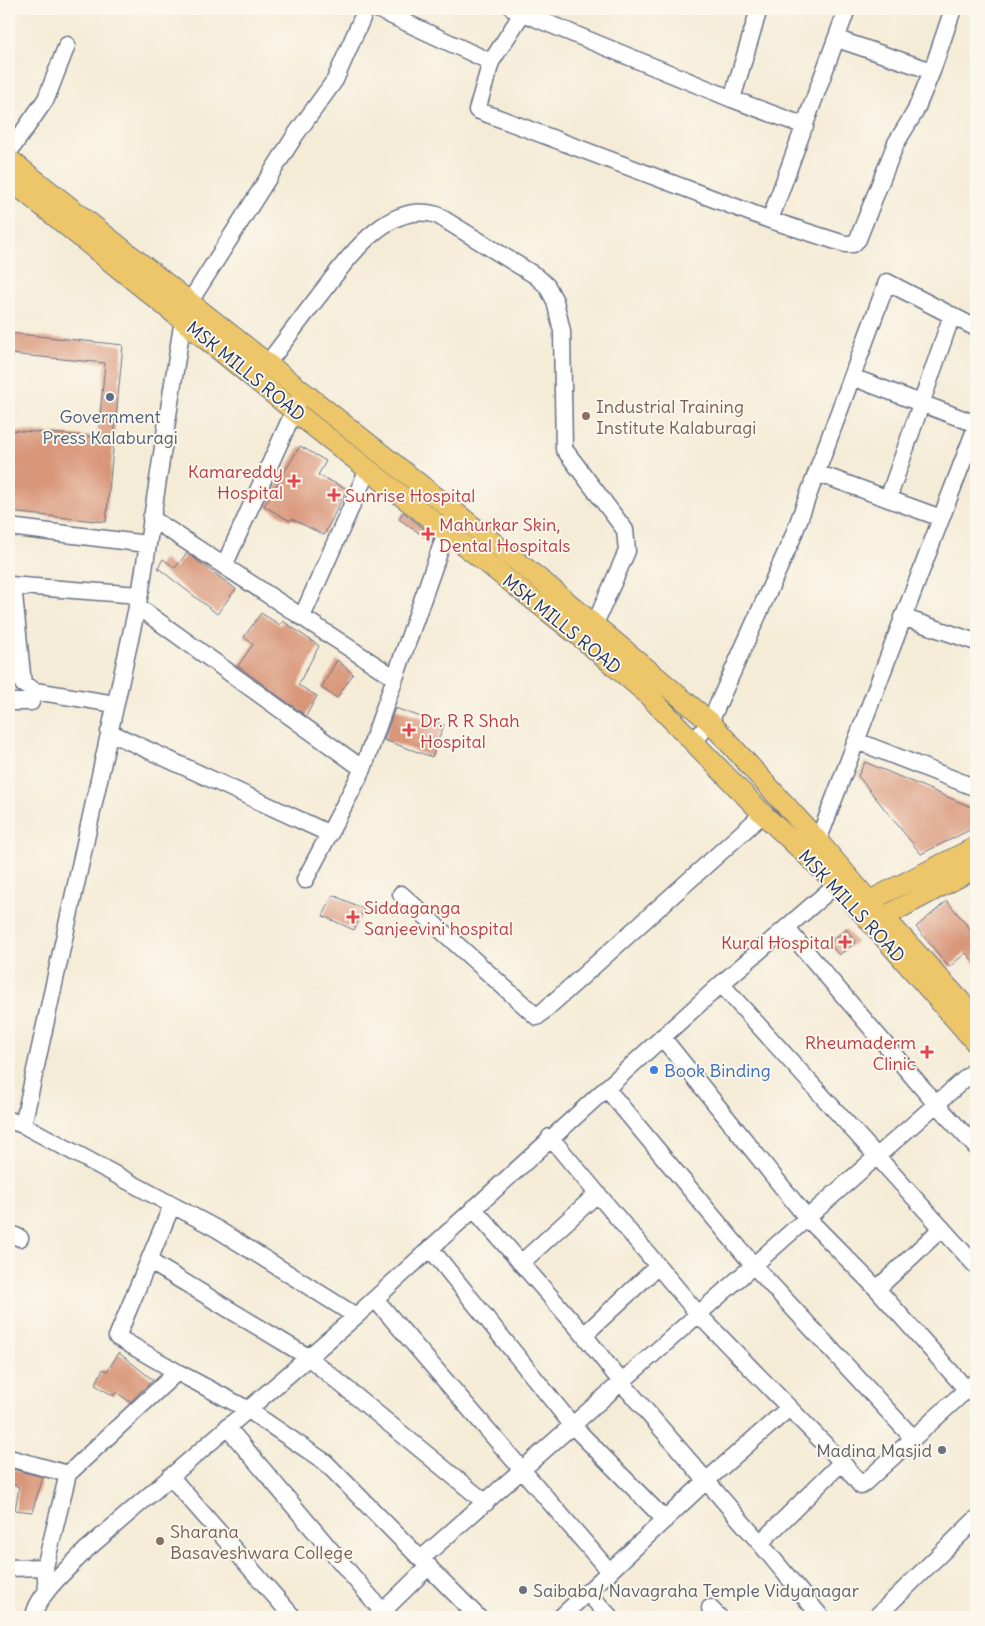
<svg xmlns="http://www.w3.org/2000/svg" width="985" height="1626" viewBox="0 0 985 1626" font-family="Delius,sans-serif">
	<rect width="100%" height="100%" fill="#fbf7ec"/>
	<filter id="ink" filterUnits="userSpaceOnUse"><feTurbulence type="fractalNoise" baseFrequency=".02" numOctaves="2"/><feDisplacementMap in="SourceGraphic" scale="10" xChannelSelector="R" yChannelSelector="G"/><feConvolveMatrix kernelMatrix="1 2 1 2 8 2 1 2 1" color-interpolation-filters="sRGB"/></filter>
	<filter id="wash" filterUnits="userSpaceOnUse"><feTurbulence type="fractalNoise" baseFrequency=".0096" numOctaves="4" result="noise"/><feDisplacementMap in="SourceGraphic" scale="20" xChannelSelector="R" yChannelSelector="G"/><feGaussianBlur stdDeviation="1.12" result="paint"/><feColorMatrix in="noise" values="0 0 0 0 0 0 0 0 0 0 0 0 0 0 0 0 0 1.4 0 .05"/><feComposite in="paint" operator="in"/></filter>
	<g filter="url(#wash)">
		<rect width="100%" height="100%" fill="#f5ecd7"/>
		<g id="blocks">
			<path fill="#d9977a" d="M9,333L123,345L106,522L9,512V430L98,437L105,363L9,354Z
				M300,446L326,461L318,475L347,489L324,535L292,519L290,521L264,506Z
				M403,512L434,537L432,542L399,519Z
				M187,553L236,589L217,614L158,568L163,559L175,568Z
				M261,613L280,625L283,621L319,646L298,685L317,696L306,716L238,666L253,644L244,637Z
				M337,660L353,674L337,698L321,688Z
				M395,708L444,725L432,757L384,740Z
				M865,762L976,809V827L921,854L858,776Z
				M333,895L364,909L354,930L323,916Z
				M947,901L976,936V965L966,953L949,967L916,927Z
				M846,929L856,942L839,955L829,943Z
				M119,1353L153,1380L130,1402L116,1392L114,1396L95,1385L103,1369L107,1371Z
				M9,1468L43,1477L32,1512L15,1510L19,1487L9,1483Z"/>
		</g>
	</g>
	<g filter="url(#ink)">
		<use href="#blocks" fill-opacity="0" stroke="#677188" stroke-width="1"/>
		<g fill="none" stroke-linecap="round" stroke-linejoin="round">
			<g stroke="#677188" stroke-width="19">
				<path id="minor" d="M377,9L491,62
					M513,9L732,99L805,126
					M525,9L491,62L477,110L770,220L845,244H853L858,239L896,143L915,112L932,71
					M837,39L932,71L953,9
					M732,99L759,9
					M9,152L46,99L67,45
					M770,220L847,9
					M267,364C284,342 301,319 318,297C345,263 386,199 437,215L536,276L547,286L555,301L562,331L564,449L625,530L627,551L594,626
					M852,377L976,424
					M817,473L941,518
					M888,499L952,315
					M151,518L395,678
					M9,527L147,544
					M224,566L298,402
					M9,585L139,595
					M13,585L23,684L35,691L115,704
					M137,606L363,769
					M302,617L368,469
					M902,617L976,642
					M9,702H31L35,691
					M109,732L330,834
					M857,741L976,788
					M694,742L710,722L792,539L887,282L976,328
					M818,841L976,427
					M305,880L363,769L450,521
					M401,894L537,1017L763,814
					M786,928L936,1104L976,1147
					M721,984L976,1266
					M662,1037L807,1218L877,1289L967,1390
					M606,1088L754,1266L913,1438
					M9,1120L23,1125L217,1229L356,1316
					M23,1125L141,589L183,319L189,303L296,134L335,80L366,9
					M550,1137L699,1315L842,1462L760,1543
					M172,1205L117,1337L177,1372L247,1409L325,1462L478,1617
					M473,1208L584,1335L622,1383L760,1543L821,1617
					M9,1233L20,1238
					M430,1248L573,1426L665,1520
					M149,1261L308,1357L486,1503
					M521,1263L597,1194
					M877,1289L942,1228
					M375,1299L610,1572
					M584,1335L658,1266
					M227,1427L387,1617
					M9,1458L68,1474
					M842,1462L861,1486L976,1381
					M170,1476L293,1617
					M422,1558L976,1069
					M9,1568L45,1567
					M47,1591L45,1567L68,1474L177,1372
					M587,1592L610,1617
					M710,1608L719,1617
					M34,1617C36,1595 71,1566 86,1550L356,1316L721,984L845,877
					M377,1617L429,1566
					M561,1617L706,1481L789,1408
					M876,1617L976,1519"/>
			</g>
			<g stroke="#677188" stroke-width="22">
				<path id="major" d="M9,159L547,585L710,722L818,841L869,901L976,1018
					M9,179L294,411L579,636L647,694L763,814L838,885L976,1043
					M857,907L976,847
					M872,923L976,868"/>
			</g>
			<use href="#minor" stroke="#fff" stroke-width="16"/>
			<use href="#major" stroke="#ecc669" stroke-width="20"/>
		</g>
	</g>
	<circle fill="#5c6f8a" stroke="#fbf7ec" stroke-width="2" cx="110" cy="397" r="5"/>
	<g fill="#8d6e63" stroke="#fbf7ec" stroke-width="2">
		<circle cx="586" cy="416" r="5"/>
		<circle cx="160" cy="1541" r="5"/>
	</g>
	<g fill="#e0444e" stroke="#fbf7ec" stroke-width="2">
		<path d="M291.5 473.5h5v5h5v5h-5v5h-5v-5h-5v-5h5z"/>
		<path d="M331.5 487.5h5v5h5v5h-5v5h-5v-5h-5v-5h5z"/>
		<path d="M425.5 526.5h5v5h5v5h-5v5h-5v-5h-5v-5h5z"/>
		<path d="M406.5 722.5h5v5h5v5h-5v5h-5v-5h-5v-5h5z"/>
		<path d="M350.5 909.5h5v5h5v5h-5v5h-5v-5h-5v-5h5z"/>
		<path d="M842.5 934.5h5v5h5v5h-5v5h-5v-5h-5v-5h5z"/>
		<path d="M924.5 1044.5h5v5h5v5h-5v5h-5v-5h-5v-5h5z"/>
	</g>
	<circle fill="#3f7fe0" stroke="#fbf7ec" stroke-width="2" cx="654" cy="1070" r="5"/>
	<g fill="#6b7280" stroke="#fbf7ec" stroke-width="2">
		<circle cx="942" cy="1450" r="5"/>
		<circle cx="523" cy="1590" r="5"/>
	</g>
	<g text-anchor="middle" dominant-baseline="central" stroke-width="4" stroke-linejoin="round" paint-order="stroke">
		<g font-size="18" fill="#1b2f5e" stroke="#fbf7ec">
			<text transform="translate(246 371) rotate(39)">MSK MILLS ROAD</text>
			<text transform="translate(562 624) rotate(39)">MSK MILLS ROAD</text>
			<text transform="translate(852 906) rotate(47)">MSK MILLS ROAD</text>
		</g>
		<g font-size="18" fill="#785e54" stroke="#fbf7ec" text-anchor="start">
			<text x="596" y="406">Industrial Training<tspan x="596" dy="21">Institute Kalaburagi</tspan></text>
			<text x="170" y="1531">Sharana<tspan x="170" dy="21">Basaveshwara College</tspan></text>
		</g>
		<g font-size="18" fill="#4e5e75" stroke="#fbf7ec">
			<text x="110" y="416">Government<tspan x="110" dy="21">Press Kalaburagi</tspan></text>
		</g>
		<g font-size="18" fill="#be3a42" stroke="#fbf7ec" text-anchor="start">
			<text x="283" y="471" text-anchor="end">Kamareddy<tspan x="283" dy="21">Hospital</tspan></text>
			<text x="345" y="495">Sunrise Hospital</text>
			<text x="439" y="524">Mahurkar Skin,<tspan x="439" dy="21">Dental Hospitals</tspan></text>
			<text x="420" y="720">Dr. R R Shah<tspan x="420" dy="21">Hospital</tspan></text>
			<text x="364" y="907">Siddaganga<tspan x="364" dy="21">Sanjeevini hospital</tspan></text>
			<text x="834" y="942" text-anchor="end">Kural Hospital</text>
			<text x="916" y="1042" text-anchor="end">Rheumaderm<tspan x="916" dy="21">Clinic</tspan></text>
		</g>
		<g font-size="18" fill="#366cbe" stroke="#fbf7ec" text-anchor="start">
			<text x="664" y="1070">Book Binding</text>
		</g>
		<g font-size="18" fill="#5b616d" stroke="#fbf7ec" text-anchor="end">
			<text x="932" y="1450">Madina Masjid</text>
			<text x="533" y="1590" text-anchor="start">Saibaba/ Navagraha Temple Vidyanagar</text>
		</g>
	</g>
	<rect width="985" height="1626" fill="none" stroke="#fbf7ec" stroke-width="30"/>
</svg>
